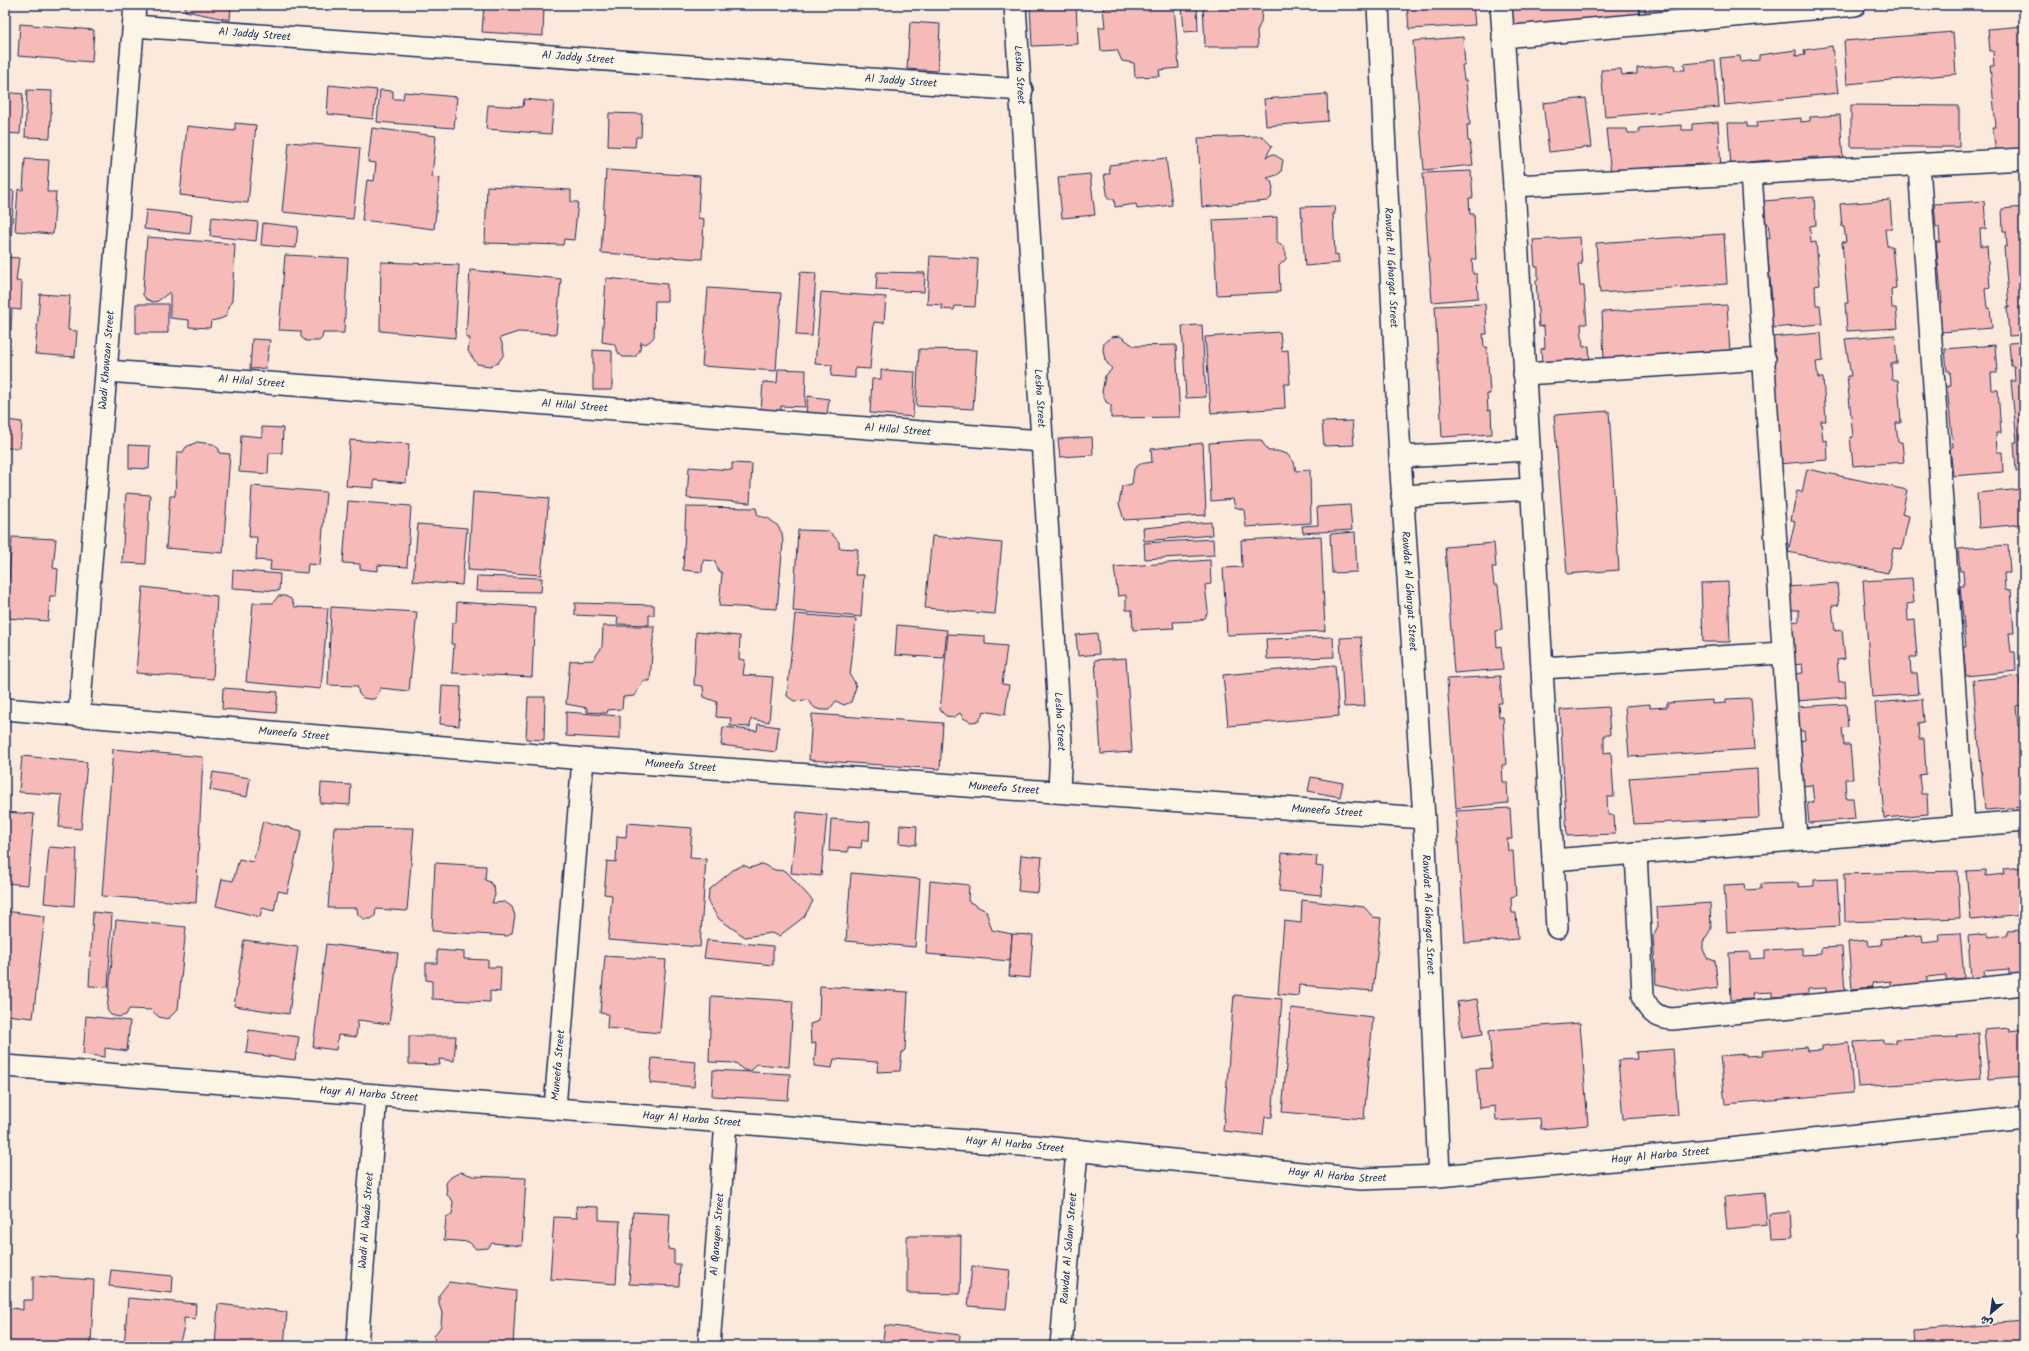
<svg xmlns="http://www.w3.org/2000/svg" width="2029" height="1351" viewBox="0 0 2029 1351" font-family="Kalam,'Playpen Sans Arabic',sans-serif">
	<rect width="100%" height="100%" fill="#fbe9dc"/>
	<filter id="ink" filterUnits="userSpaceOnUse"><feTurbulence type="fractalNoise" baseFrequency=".025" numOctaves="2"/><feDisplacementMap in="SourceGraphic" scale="8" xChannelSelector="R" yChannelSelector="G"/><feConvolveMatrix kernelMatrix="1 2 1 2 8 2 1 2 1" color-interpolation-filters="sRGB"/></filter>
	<g filter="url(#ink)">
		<path fill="#f6bab9" stroke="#1b2f5e" d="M185,5H231L230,20L185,11Z
			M484,5H544L543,36L482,32Z
			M1030,5H1076L1078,44L1032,46Z
			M1174,5L1179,68L1159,70L1160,76L1135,77L1134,63L1122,61L1117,50L1101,51L1099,27H1105L1103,8Z
			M1182,5H1197L1198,31L1184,32Z
			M1203,5H1256L1262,11L1261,22L1257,31L1258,47H1205Z
			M1407,5H1473L1475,25L1409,29Z
			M1510,5H1639L1640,17L1513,29Z
			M1645,5H1745L1645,13Z
			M910,22L940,24L938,71L907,69Z
			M20,24L94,30L92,62L18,56Z
			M2024,26V154L1996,156L1993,127H1996L1990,66H1994L1993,51H1990L1988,29Z
			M1953,32L1956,74L1847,84L1844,41Z
			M1463,37L1465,65H1462L1464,80H1466L1470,125H1467L1468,141H1470L1473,165L1424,170L1413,41Z
			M1832,46L1838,93L1725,105L1720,58L1740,56L1741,62L1759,60V55L1796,50V56L1805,55L1804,50Z
			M1715,61L1719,107L1605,117L1601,70L1621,69L1622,75L1637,74V68L1674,65L1675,70H1685L1684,64Z
			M329,85L377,90L373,119L327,114Z
			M27,90L52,91L50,138L25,137Z
			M380,90L393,91V99H403L404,92L457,97L454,128L377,122Z
			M5,92L23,94L20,134L5,133Z
			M1327,94L1328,121L1266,126L1264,99Z
			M1586,98L1592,147L1549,152L1543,103Z
			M524,99L554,102L551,134L486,129L488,105L523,107Z
			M1851,105L1959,106V147H1851Z
			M609,113L642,114L641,137H636L635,147L608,146Z
			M1840,115L1843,161L1819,163V157L1803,158V163L1770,166L1769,160L1749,162V167L1731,168L1728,123H1747V127H1757L1756,122L1801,118V122L1810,121V117Z
			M1718,122L1721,167L1702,168V164L1684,165L1685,171L1648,173V168L1630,169L1631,173L1611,174L1606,129H1627L1628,133H1639V128L1682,125V130H1692V124Z
			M235,123L256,125L248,203L180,195L187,126L235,131Z
			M372,128L436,136L432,177L440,178L434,229L362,220L367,180L374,181L376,163L368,162Z
			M1262,136L1272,146L1266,157L1273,154L1283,160L1281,172L1277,175L1267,178L1271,181L1273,188L1271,198L1267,201L1202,207L1198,138Z
			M289,142L360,148L353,219L282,212Z
			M1166,158L1172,205L1137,209L1136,204L1115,207L1114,199H1108L1104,174H1110L1109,165Z
			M25,159L49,160L47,192H56L53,234L15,231L18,189L23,190Z
			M606,170L700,176L698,218L704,219L702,259L601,253Z
			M1471,171L1473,198H1469L1470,214H1474L1476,259H1472L1473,274H1477L1478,298L1432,302L1423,173Z
			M1090,174L1095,215L1062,218L1058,177Z
			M487,186L571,190V202H578L574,240L564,239L563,245L485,243Z
			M5,189L14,191L11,241L5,240Z
			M1814,197L1816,225L1810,226L1811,243L1816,242L1820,285L1815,286L1816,305H1820L1822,324L1771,328L1769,300L1772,299L1766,239L1770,238L1768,223L1766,224L1764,201Z
			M1890,200L1892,229H1885L1887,246H1892L1896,288L1891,289L1892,308H1896L1898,328L1847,331L1845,303H1848L1842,242H1846L1844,227H1842L1840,204Z
			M1984,201L1986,229H1980L1981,246H1987L1990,288L1985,289L1987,308H1990L1992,328L1941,332L1939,303H1942L1936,242H1940L1939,227H1936L1934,204Z
			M1334,206L1335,214H1333L1335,255L1338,254L1339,263L1305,266L1301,207Z
			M2024,207V335L2009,336L2007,307L2009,308L2004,247L2007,246L2006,231H2003L2002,209Z
			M146,210L192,215L190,234L144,229Z
			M212,217L258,222L256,241L210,236Z
			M1277,217V243L1283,246L1286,253V259L1279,266L1280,292L1217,295L1213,220Z
			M263,223L298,227L296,248L261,245Z
			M1724,234L1727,284L1600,293L1596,243Z
			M147,237L235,244L232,300L225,317L220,319L211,321L210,328L189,327V320L170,318V292L158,301L153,302L146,299L143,295V290Z
			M1580,237L1582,264H1578L1580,286H1584L1587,324H1581L1583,347L1589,346L1590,364L1542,367L1541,349L1545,348L1544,326L1539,327L1536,280H1538V267H1535L1533,240Z
			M285,255L348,258L344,333H323L322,338L319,341H306L301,337V331L279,330Z
			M930,256L978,259L975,307L955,306L954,310L942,309V305L927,304Z
			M5,257L19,258L16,281L22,282L21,310L12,309L11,330L5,329Z
			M381,262L459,265L455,338L380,331Z
			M470,270L561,279L556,334L518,332L500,338L503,346L504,354L498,363L490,366L477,364L468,351L470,338H466Z
			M800,272L816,273L812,336L796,335Z
			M877,272L925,273L924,292L876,290Z
			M606,278L667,284V301H655L654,337L649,342L645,344L641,342L640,350L635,357H623L619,354L614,344L602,342Z
			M708,288L781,293L776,371L702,366Z
			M821,292L886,297L884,323L874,322L870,369L855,368V378L831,376L832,365L815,364Z
			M40,294L70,296L68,330L77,331L75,357L35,354Z
			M136,304H168V333H136Z
			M1485,304L1487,334H1483L1484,347H1487L1490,394H1487L1488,411L1491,410L1492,434L1442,437L1435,306Z
			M1727,305L1730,353L1604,360L1602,312Z
			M1202,325L1206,397L1186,398L1182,326Z
			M1280,332L1282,351L1288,350L1290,384H1284L1285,408L1211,413L1205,337Z
			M1821,333L1823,361L1816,362L1818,378H1823L1826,421H1821L1823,441L1827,440L1828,460L1778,464L1772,374H1776L1775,359H1772L1771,337Z
			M1895,335L1897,363H1891L1892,380H1898L1901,423H1896L1898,442H1902L1904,462L1853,466L1850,437H1853L1847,376H1851L1845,339Z
			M1120,336L1134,346L1176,345L1180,417L1111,418V405L1106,402L1102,392L1105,376L1112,369L1105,360L1103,350L1104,343L1111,337Z
			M252,339L270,340L266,368L250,369Z
			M2024,342V470L2016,471L2014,442H2017L2011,381H2015L2014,366H2011L2009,343Z
			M1995,345L1997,373H1991L1992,390H1998L2001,433H1996L1997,452H2002L2003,472L1953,476L1950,447H1953L1947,386H1951L1950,371H1947L1945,349Z
			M919,349L977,350L973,409L916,406Z
			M593,350L612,351V390H593Z
			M778,369L806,370L805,407L781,406V412L761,411L763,382L777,383Z
			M881,370L915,372L913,417L870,413L872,379H881Z
			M808,396L829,399L827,416L806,413Z
			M5,398L8,399L7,420L22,422L20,448H5Z
			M1609,411L1619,570L1567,574L1554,415Z
			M1352,421L1354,445L1324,446L1322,422Z
			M262,427L283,428L282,453H269L268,474L239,472L241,435L262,437Z
			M1092,437L1093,455L1060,457L1058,439Z
			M350,440L409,444L406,483L374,480V488L346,486Z
			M1247,440H1261L1268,451H1277L1287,454L1294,462L1296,471L1310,470L1311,523L1246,527L1244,510L1235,507L1233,499L1211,501L1209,443Z
			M197,442L213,444L219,449V453L230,454L223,553L166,548L170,496H175L177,452H183L186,447Z
			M1203,443L1206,515L1124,520L1119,504L1122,486L1132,484L1134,469L1140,464L1152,462L1151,449Z
			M129,445L150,446L149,469L129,468Z
			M732,463L752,464L750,503L687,498L689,467L732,470Z
			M1807,469L1907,490L1902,514L1909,516L1902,549L1893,548L1888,573L1788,552L1795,521L1791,520L1797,491L1802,492Z
			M252,486L326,492L320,565L308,564L307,573L270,570L271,561L256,560L257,537H249Z
			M2024,489V524L1979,528L1977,493Z
			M473,492L549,498L541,575L468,570Z
			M126,493L150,495L146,564L122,563Z
			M348,501L411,506L407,567L378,565V571L360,569V564L343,563Z
			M1350,505L1352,530L1303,533L1302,526L1318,525L1317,507Z
			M686,507L756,508L758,516L768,518L777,525L782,533L783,543L777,609L719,606L722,573L718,570L715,561L703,560L702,572L683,570Z
			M1211,522L1212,535L1144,541L1143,528Z
			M418,524L467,528L462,585L413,581Z
			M798,530L829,531L839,542V548L858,549L855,575H864L861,617L793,611Z
			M1355,532L1357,572L1332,573L1330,534Z
			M932,536L1002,543L995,614L925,608Z
			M1321,536L1325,631L1227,635L1223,568L1242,567L1241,540Z
			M12,537L56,539L53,568L58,569L56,596H50L48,621L6,618Z
			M1213,539L1214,555L1145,559L1144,543Z
			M1494,543L1496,567H1492L1494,585H1498L1502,630L1496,631L1497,647L1501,646L1503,669L1454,673L1445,547Z
			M2008,545L2010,573H2004L2005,590H2011L2014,633H2009L2011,652H2015L2016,671L1966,676L1963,647H1966L1960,586H1964L1963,571H1960L1958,549Z
			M1210,560L1211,584L1205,585L1208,611L1205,618L1198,621L1173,622L1174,628L1133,630L1132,610H1126V595L1118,596L1114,567Z
			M233,570L280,574L279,591L232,588Z
			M477,576L542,578L541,592L476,591Z
			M1912,578L1914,603L1907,604L1908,621L1914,620L1917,657H1910L1911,673H1917L1919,694L1872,697L1863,581Z
			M1728,582L1730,642H1703L1701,583Z
			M1837,583L1839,605L1832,606L1835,631L1842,630L1845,659L1837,660L1839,682L1845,681L1846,697L1797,701L1795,674L1803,673L1802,664L1794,665L1790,622L1799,621V610H1790L1788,587Z
			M143,587L217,596L213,679L136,673Z
			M278,596H285L291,599L295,607L328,608L321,689L246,682L253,603H273Z
			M457,602L535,607L532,677L452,673L454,644H451L452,623H456Z
			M575,603L654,605V615H649V625L617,624L618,617L575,615Z
			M331,607L417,612L409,691L380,688L378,695L374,699H369L363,698L359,694L357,686L328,685Z
			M795,614L856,619L850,676L854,681L856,687L851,702L844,705L836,701L829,710H821L815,708L807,700L794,701L787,696Z
			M897,625L947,630L944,658L895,655Z
			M603,626H654L650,681H643L634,696L623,697L622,709L608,710L607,713L587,712V708L566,704L570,661L593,660L602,647Z
			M696,632L740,636L739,659L745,660L743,675L773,677L769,722L751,719L750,727L730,726L731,718L716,717L717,702L704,697L703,686L694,685Z
			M1097,633L1099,654L1078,656L1076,635Z
			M948,634L985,636V644L1007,646L1002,684L1009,685L1005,715L984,711L979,721L971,722L963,718L960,713L954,717L946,716L940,710Z
			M1333,637L1334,657L1267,659L1266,639Z
			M1361,637L1365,706L1344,707L1340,638Z
			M1126,658L1132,752L1101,754L1095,660Z
			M1335,665L1339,716L1228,726L1223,675Z
			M1500,676L1502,703H1498L1499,717H1503L1506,765H1502L1503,782H1507L1508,803L1456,808L1447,679Z
			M2019,676L2022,705L2016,706L2018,726H2023L2024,739V765H2022L2024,807L1985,810L1973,680Z
			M442,686L461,687L459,726L440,724Z
			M223,688L278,692L276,713L222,709Z
			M528,697H545L544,740L526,739Z
			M1751,698L1755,749L1629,757L1625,706L1650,704V708L1667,707V703L1713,700V704L1726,703V699Z
			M1922,699L1924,722L1918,723L1919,739H1924L1926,774L1919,775L1921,794H1927L1928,814L1884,818L1875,703Z
			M1846,704L1848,727L1842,728L1844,745H1850L1853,779H1845L1846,798H1853L1855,819L1809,823L1807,802H1814L1812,785L1802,786L1798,741L1805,740L1804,731H1797L1795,707Z
			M1608,707L1610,735H1604V753L1611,752L1614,797H1607L1608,815H1614L1615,834L1567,836L1560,710Z
			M566,712L620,716V739L566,736Z
			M812,714L943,723L940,769L809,760Z
			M758,724L779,727L776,752L721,745L723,727L757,731Z
			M113,749L203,757L196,903L102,896Z
			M22,756L87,762L81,829L59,827L62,795L19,792Z
			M1757,769L1759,818L1634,824L1629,778Z
			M213,772L250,778L247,797L210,790Z
			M1311,777L1343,783L1340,797L1308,791Z
			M321,783L351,785L350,805L320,803Z
			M1510,808L1512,839H1507L1508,851H1513L1516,896L1511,897L1512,913H1516L1518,939L1465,943L1456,811Z
			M5,812L34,814L28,885L5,883Z
			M797,812L827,815L821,876L791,873Z
			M831,819L870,822L869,840H862L861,848L848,847V852L829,851Z
			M263,821L302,831L287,893L278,891L274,911L262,908L260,917L216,906L222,879L233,881L239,859L253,862Z
			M627,823L692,828L690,858L706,859L700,947L608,940L612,895L604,894L607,861L616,862L617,836L626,837Z
			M900,825L917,826L916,845L899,843Z
			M334,827L414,828L407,911L376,909L375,916L371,919H364L358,915L357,908H328Z
			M49,847L77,849L74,906L44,903Z
			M1282,853L1317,856L1316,866L1323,867L1321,895L1279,891Z
			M1021,855L1042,857L1038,893L1018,891Z
			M435,863L486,866L485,880L490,882L494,887L495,895L492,903L505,902L512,907L515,916L512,933L508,936L432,931Z
			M762,864L775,870L786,871L813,901L804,917L779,936L771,933L745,937L719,919L708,902L709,890L733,870L743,865L750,868Z
			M2024,867V915L1971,920L1966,871L1986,870V876L2004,874L2003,869Z
			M1958,871L1960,918L1845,922L1844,874Z
			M851,873L920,879L915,947L846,941Z
			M1837,879L1840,926L1727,932L1724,885L1744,884L1745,890L1761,889V884L1798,883L1799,887L1814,886V880Z
			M930,881L969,885L968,901L986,911L992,930L1012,934L1010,961L926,954Z
			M1302,900L1364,907L1373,917L1381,918L1373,991L1299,985L1298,996L1278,994L1284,921L1301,923Z
			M1710,903L1711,929L1703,942V949L1707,958L1715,961L1718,988L1691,992L1656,984L1653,936L1658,926L1657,907Z
			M5,911L45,916L33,1018L6,1015Z
			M93,912L112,914L108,987L89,986Z
			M116,920L186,927L178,1009L168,1019L159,1017L151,1010L129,1009L126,1015L119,1017L111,1015L107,1010Z
			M2024,930V976L2009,977V969L1984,971L1985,978L1971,979L1968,936L1988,934L1989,937L2007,935V931Z
			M1960,933L1964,978L1946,980V975L1927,977V984L1891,986V981L1872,983L1873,987L1852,989L1848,942L1867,940L1868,946L1882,945L1881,939L1922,935L1923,943L1940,941L1939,934Z
			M1012,934L1033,935L1030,978L1009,976Z
			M244,940L298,947L289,1014L234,1006Z
			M707,940L773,946V965L704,958Z
			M326,944L398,953L389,1024L358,1020L356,1037L338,1035L336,1050L313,1047Z
			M1842,947L1845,993L1826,994V988L1808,989V995L1772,997V992L1752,993L1753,999L1731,1000L1729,953L1750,952V959L1765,958V950L1802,948V955L1821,954V948Z
			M437,950L464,952V959L488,960V967H501L500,992L490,991V1002L432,999V981L426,980V963H437Z
			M605,956L666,960L660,1033L607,1028L608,1014L600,1013Z
			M820,986L908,992L905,1050L902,1052L900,1071L877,1072L878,1062L834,1059L832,1068L814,1066L816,1043L811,1044L810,1024L819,1021Z
			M1234,995L1282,999L1272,1117H1265L1263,1135L1223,1131Z
			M711,996L793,1001L789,1067L757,1064L752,1070L747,1071L742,1069L736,1063L709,1062Z
			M1477,999L1483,1034L1462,1037L1457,1002Z
			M1291,1008L1373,1017L1364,1119L1282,1112Z
			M86,1016L130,1021L127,1051L105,1048V1057L83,1054Z
			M1580,1023L1588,1125L1541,1129L1540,1118L1496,1121L1495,1106L1479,1108L1476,1069L1492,1068L1489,1030Z
			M2009,1028V1031L2024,1029V1076L1989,1079L1984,1030Z
			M249,1030L299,1037L295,1060L246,1053Z
			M1978,1033L1981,1079L1858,1087L1854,1042L1883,1040V1043H1896V1039L1957,1037L1956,1035Z
			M409,1036H456L454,1061L439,1059L440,1065L409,1064Z
			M1849,1043L1853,1093L1725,1104L1720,1056L1746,1054V1056L1763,1055L1762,1051L1807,1047L1808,1051L1822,1050V1046Z
			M1673,1049L1678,1115L1623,1119L1618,1060L1637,1059L1636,1052Z
			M652,1058L696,1062L694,1087L650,1083Z
			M713,1070L790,1074L788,1100L712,1096Z
			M461,1172L473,1176L526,1178L522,1246L492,1243L488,1248L476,1249L469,1242L444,1240L446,1217L452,1215L453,1201L447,1195L446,1183L451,1177Z
			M1764,1193L1767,1225L1727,1229L1724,1197Z
			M576,1206L599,1207V1220L620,1221L616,1284L550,1279L554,1217L577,1218Z
			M633,1212L670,1214L668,1249L674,1250V1264H680L679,1286L629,1284Z
			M1790,1212L1792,1237L1771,1238L1769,1214Z
			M907,1236H961L960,1294L907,1293Z
			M972,1266L1010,1270L1006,1309L968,1306Z
			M111,1270L173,1276L172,1293L109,1286Z
			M33,1276L94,1280L91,1344L78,1346H5V1311L13,1308L23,1310V1300H33Z
			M449,1282L516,1291L513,1346H438L435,1343L434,1336L441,1326L442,1313L439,1304V1295Z
			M128,1298L196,1304L195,1319L184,1318V1327L181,1338L176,1346H124Z
			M218,1304L287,1312L284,1346H215Z
			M2024,1321V1346H1914L1913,1330Z
			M885,1325L960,1335L959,1346H882Z
			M1462,1343V1346H1413Z"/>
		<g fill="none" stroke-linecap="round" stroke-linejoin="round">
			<g stroke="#1b2f5e" stroke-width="24">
				<g id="street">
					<path id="s1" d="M1015,5L1061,745L1059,792"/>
					<path id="s2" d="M1378,5L1400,457L1424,818L1439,1176"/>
					<path d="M1501,5L1514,186L1557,928"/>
					<path id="s3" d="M134,26L1022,90"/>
					<path d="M1503,37L1855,5"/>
					<path d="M1919,165L1964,825"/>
					<path d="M1751,174C1767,396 1779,618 1796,839"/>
					<path d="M1514,186L2024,159"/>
					<path id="s4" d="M107,371L1042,441"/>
					<path d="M1524,374L1765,359"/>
					<path d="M1400,457L1528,450"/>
					<path d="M1402,496L1531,489"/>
					<path d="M1542,668L1782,653"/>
					<path id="s5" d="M5,709L583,759L1424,818"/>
					<path id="s6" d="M79,715L135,5"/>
					<path d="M1636,853L1643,995C1647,1010 1656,1018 1672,1019L2024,984"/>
					<path d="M1553,860L2024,821"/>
					<path id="s7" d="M5,1066L1033,1146L1361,1179L1439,1176L1710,1151L2024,1117"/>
					<path id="s8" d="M555,1108L583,759"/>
					<path id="s9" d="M357,1346L376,1095"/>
					<path id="s10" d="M709,1346L726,1122"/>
					<path id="s11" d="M1061,1346L1077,1150"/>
				</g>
			</g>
			<use href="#street" stroke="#fcf5e5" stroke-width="21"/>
		</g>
	</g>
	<g text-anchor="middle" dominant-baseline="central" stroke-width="4" stroke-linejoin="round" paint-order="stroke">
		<g font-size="11" fill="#1b2f5e" stroke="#fcf5e5">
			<text stroke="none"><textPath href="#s3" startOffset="121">Al Jaddy Street</textPath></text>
			<text stroke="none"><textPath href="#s3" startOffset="445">Al Jaddy Street</textPath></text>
			<text stroke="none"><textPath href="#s1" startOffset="70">Lesha Street</textPath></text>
			<text stroke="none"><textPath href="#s3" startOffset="769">Al Jaddy Street</textPath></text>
			<text stroke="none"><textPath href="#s2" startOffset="263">Rawdat Al Ghargat Street</textPath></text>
			<text stroke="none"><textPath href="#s6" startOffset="356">Wadi Khawzan Street</textPath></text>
			<text stroke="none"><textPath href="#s4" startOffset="145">Al Hilal Street</textPath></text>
			<text stroke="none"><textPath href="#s1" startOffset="394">Lesha Street</textPath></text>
			<text stroke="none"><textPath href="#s4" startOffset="469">Al Hilal Street</textPath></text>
			<text stroke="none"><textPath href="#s4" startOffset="793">Al Hilal Street</textPath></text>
			<text stroke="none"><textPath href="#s2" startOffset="587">Rawdat Al Ghargat Street</textPath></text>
			<text stroke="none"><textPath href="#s1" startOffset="718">Lesha Street</textPath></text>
			<text stroke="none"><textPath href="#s5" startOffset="290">Muneefa Street</textPath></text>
			<text stroke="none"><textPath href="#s5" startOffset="678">Muneefa Street</textPath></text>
			<text stroke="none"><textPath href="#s5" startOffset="1002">Muneefa Street</textPath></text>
			<text stroke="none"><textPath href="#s5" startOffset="1326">Muneefa Street</textPath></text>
			<text stroke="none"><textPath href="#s2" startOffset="911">Rawdat Al Ghargat Street</textPath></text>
			<text stroke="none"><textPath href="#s8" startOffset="43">Muneefa Street</textPath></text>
			<text stroke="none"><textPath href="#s7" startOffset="365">Hayr Al Harba Street</textPath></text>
			<text stroke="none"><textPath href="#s7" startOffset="689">Hayr Al Harba Street</textPath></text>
			<text stroke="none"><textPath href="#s7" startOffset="1013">Hayr Al Harba Street</textPath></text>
			<text stroke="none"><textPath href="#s7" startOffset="1661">Hayr Al Harba Street</textPath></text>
			<text stroke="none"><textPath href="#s7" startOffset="1337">Hayr Al Harba Street</textPath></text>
			<text stroke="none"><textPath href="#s9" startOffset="126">Wadi Al Waab Street</textPath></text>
			<text stroke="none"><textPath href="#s10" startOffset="112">Al Qarayen Street</textPath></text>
			<text stroke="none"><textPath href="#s11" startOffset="98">Rawdat Al Salam Street</textPath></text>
		</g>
	</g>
	<rect width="2029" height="1351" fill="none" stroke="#fcf5e5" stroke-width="20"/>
	<rect x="10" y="10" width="2009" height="1331" fill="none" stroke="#1b2f5e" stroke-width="1.5" filter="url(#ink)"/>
	<g transform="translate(1991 1313) rotate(209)" stroke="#fcf5e5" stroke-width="3" paint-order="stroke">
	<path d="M0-3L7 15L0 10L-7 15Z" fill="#1b2f5e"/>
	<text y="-6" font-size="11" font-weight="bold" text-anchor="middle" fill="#1b2f5e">ش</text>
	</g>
</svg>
